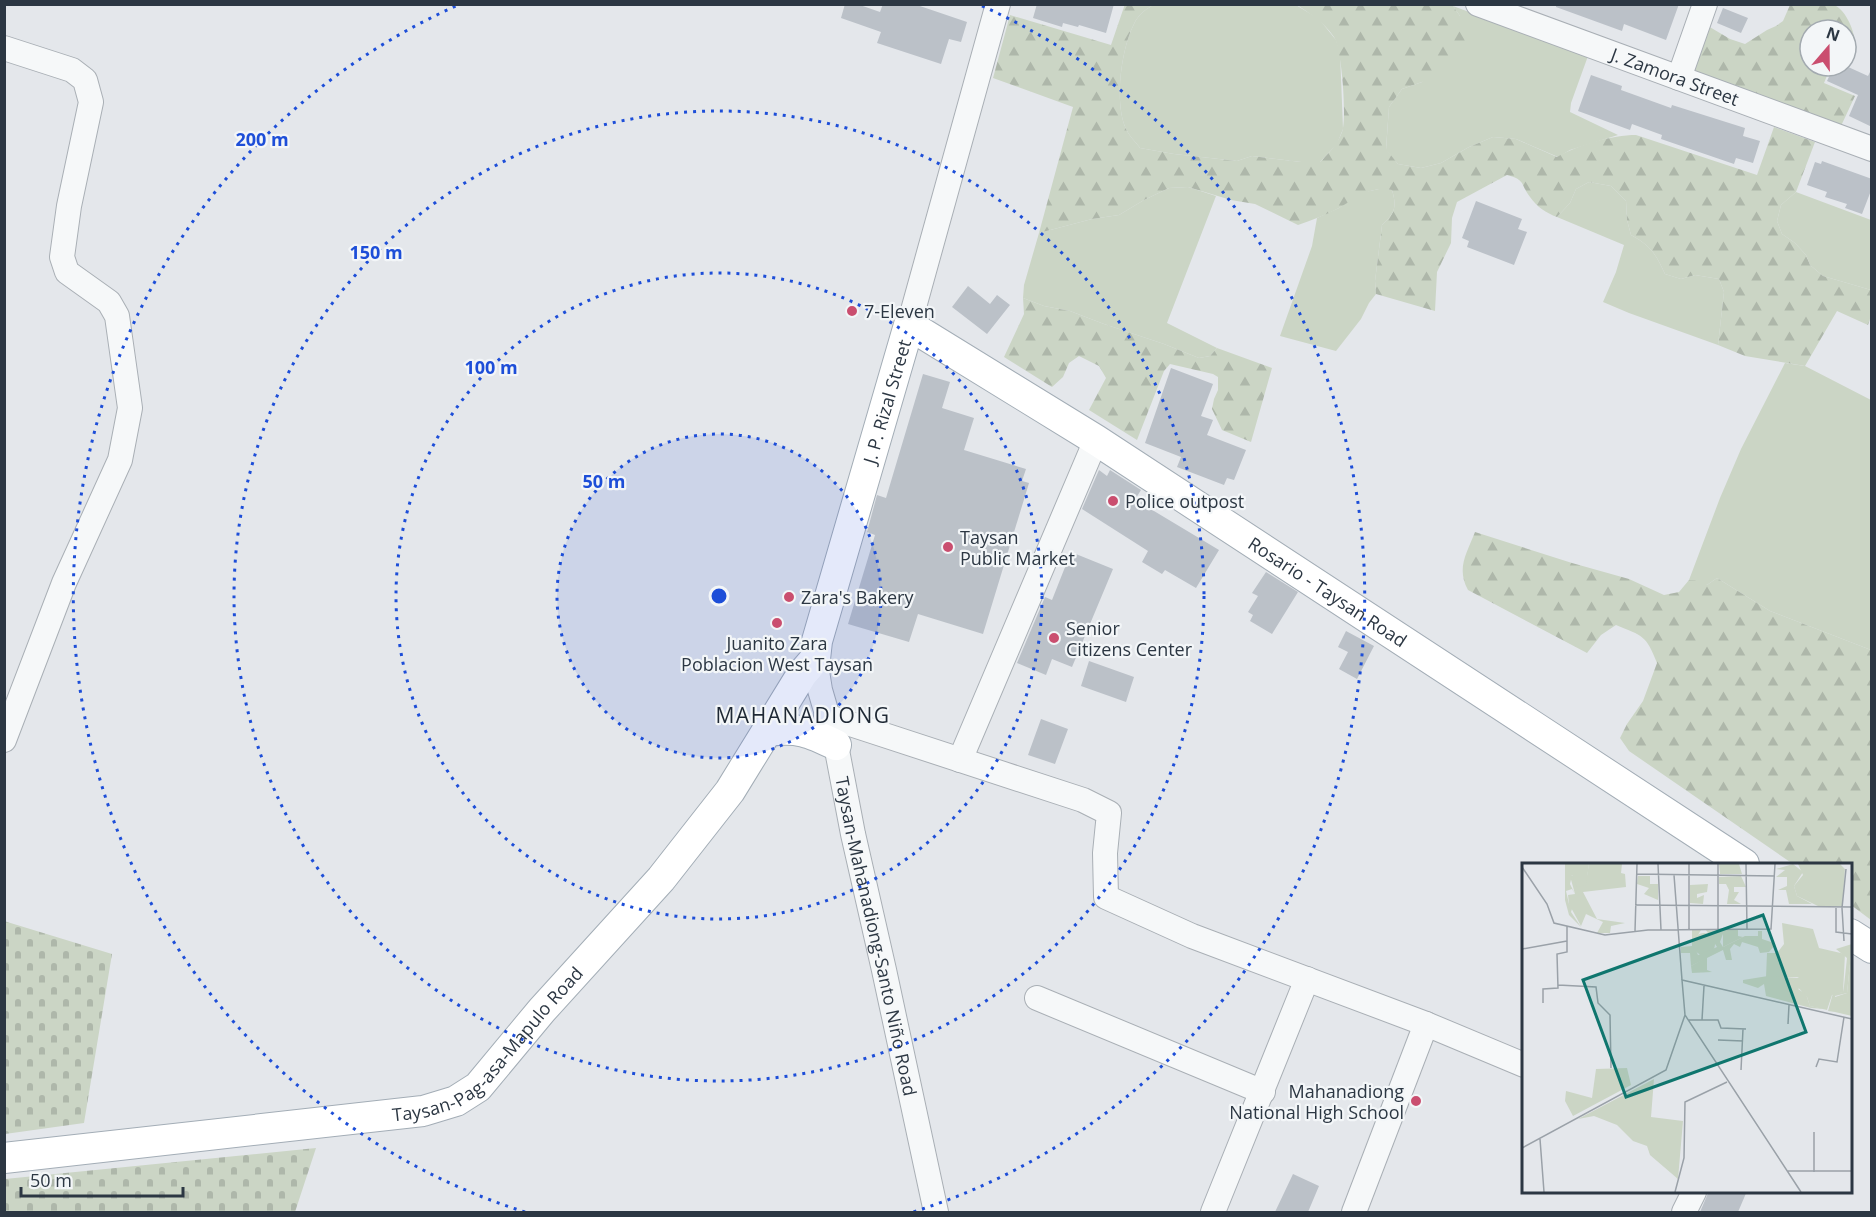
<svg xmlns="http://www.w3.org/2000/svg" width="1876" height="1217" viewBox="0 0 1876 1217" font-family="'Open Sans',sans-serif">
	<defs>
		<pattern id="forest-firs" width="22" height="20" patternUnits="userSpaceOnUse" patternTransform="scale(1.5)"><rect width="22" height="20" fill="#cbd5c5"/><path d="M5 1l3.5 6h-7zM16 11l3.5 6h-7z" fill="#aeb7aa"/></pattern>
		<pattern id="cemetery-stones" width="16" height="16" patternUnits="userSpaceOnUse" patternTransform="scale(1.5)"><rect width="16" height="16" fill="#cbd5c5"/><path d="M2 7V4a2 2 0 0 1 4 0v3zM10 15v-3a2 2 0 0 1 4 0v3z" fill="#aeb7aa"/></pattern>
	</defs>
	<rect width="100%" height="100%" fill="#e4e7eb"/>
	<path fill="#cbd5c5" d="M1153,5H1296L1319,19L1336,40L1340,52L1343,129L1337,144L1320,162H1301L1252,156L1237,161L1174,154L1140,148C1136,142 1129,136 1126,129C1114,104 1121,49 1134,24C1138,15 1145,10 1153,5Z
		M1453,6L1588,56L1571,103L1570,112L1618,135L1570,150L1558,157L1516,139L1493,137L1469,147L1441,163L1421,168L1398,164L1386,150L1389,107L1402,89L1422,82L1460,16Z
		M1589,182L1611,186L1626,201L1627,220L1631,235C1650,245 1656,254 1665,274L1681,279L1695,275L1719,279L1724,292L1718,345L1629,313L1603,302L1616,272L1624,245L1557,217L1570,203L1576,189Z
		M1188,187L1216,196L1167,323L1217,348L1210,356L1199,358L1164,344L1104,324L1070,311L1044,306L1023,298L1024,285L1039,233L1092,219L1119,215L1144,200L1169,188Z
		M1384,188L1392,190C1397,207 1395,213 1382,225L1375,281L1376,294L1369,303L1361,319L1336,351L1280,336L1312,246L1317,218L1339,208L1360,193Z
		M1796,192L1871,220V290L1823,276L1810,265L1806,255L1795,243L1782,234L1777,221L1781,205Z
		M1785,363L1805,366L1871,400V650L1770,611L1717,578L1707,585L1689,580L1720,498L1741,449Z"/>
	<path fill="url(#forest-firs)" d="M1125,4L1153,5C1145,10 1138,15 1134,24C1121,49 1114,104 1126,129C1129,136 1136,142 1140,148L1174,154L1237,161L1252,156L1301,162H1320C1329,153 1337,145 1342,132C1347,119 1342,49 1334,37C1324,22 1310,14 1296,4L1447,5L1453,6L1460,16L1466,39L1459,57L1444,71L1422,82L1402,89L1389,107L1386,149L1398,164L1421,168L1441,163L1469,147L1493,137L1516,139L1557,157C1578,145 1612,135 1636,135L1757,175L1774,127L1815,142L1796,192L1781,205L1777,221L1782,234L1795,243L1806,255L1810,265L1823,276L1871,290V316L1868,325L1837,311L1805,366L1745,356L1718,345L1724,292L1719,279L1695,275L1681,279L1665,274C1656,254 1650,245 1631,235L1627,220L1626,201L1611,186L1589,182L1576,189L1570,203L1557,217C1546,213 1537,207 1530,197C1520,184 1526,180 1507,175L1457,202L1452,218L1451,243L1437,272L1435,311L1376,294L1375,281L1382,225C1395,213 1397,207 1392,190C1371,185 1356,198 1339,208C1326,215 1312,220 1298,225L1255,204L1231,200L1188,187L1169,188L1144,200L1119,215L1092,219L1039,233L1073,107L993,78L1010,15L1111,45Z
		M1790,5C1802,5 1821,2 1833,5C1845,7 1858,36 1854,48C1853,52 1849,56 1846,59V30H1810V66H1831L1824,83L1855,96L1841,126L1696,72L1694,67L1708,26L1730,39L1745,44L1767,30L1776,26L1783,21Z
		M1023,298L1044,306L1070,311L1104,324L1164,344L1199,358L1210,356L1217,348L1272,368L1251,442L1222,430L1212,409L1214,399L1218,390V377L1213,374L1170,364L1164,371L1137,440L1089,410L1106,378L1099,366L1079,356L1069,363L1063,377L1052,387L1004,357L1024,314Z
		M1475,532L1572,563L1629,579L1664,595L1679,592L1689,580L1703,581L1707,585L1717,578L1770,611L1871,650V920L1851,905L1850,864H1793L1629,751L1620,738L1627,724L1643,701L1657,663C1646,635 1643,636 1616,625L1601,635L1587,653L1468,590C1456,568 1467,553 1475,532Z"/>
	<path fill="url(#cemetery-stones)" d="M4,921L112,954L84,1123L5,1134Z
		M316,1148L295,1212H5V1179Z"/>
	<path fill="#bbc1c8" d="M845,4H857L880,12L883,4H914L967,22L961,42L949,39L941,64L877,43L881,32L841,18Z
		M1037,4H1114L1106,33L1079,25L1078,27L1063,23L1062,27L1033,18Z
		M1556,4H1679L1666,40L1624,24L1622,31L1556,7Z
		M1723,8L1748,18L1741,33L1717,23Z
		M1834,66H1846L1868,76L1872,68V127L1849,116L1858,95L1827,81Z
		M1591,75L1622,86L1621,90L1671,108L1672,105L1745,128L1743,136L1760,141L1753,163L1736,158L1734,164L1661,139L1662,135L1632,124L1630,130L1578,111Z
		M1822,161L1872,179V188L1862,214L1845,208L1847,204L1825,197L1827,192L1807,185L1815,162L1821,164Z
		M1476,201L1522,219L1518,229L1527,232L1514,265L1467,247L1469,241L1462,238Z
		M968,286L990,304L997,295L1010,305L987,334L952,307Z
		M1171,368L1213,384L1201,416L1213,420L1207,435L1246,450L1234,480L1227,478L1224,485L1177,467L1181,457L1145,443Z
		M923,374L950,382L942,408L974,418L964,450L1026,469L1022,481L1029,483L983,634L918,614L909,642L848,624L875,535L867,532L877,495L886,498Z
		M1099,470L1107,476L1110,470L1141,490L1136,498L1145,503L1144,505L1219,550L1196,588L1165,570L1162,574L1142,562L1148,551L1082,509Z
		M1071,552L1113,569L1072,667L1052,659L1046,675L1017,663L1045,597L1052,600Z
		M1266,572L1298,592L1272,634L1250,621L1253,615L1248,612L1258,596L1252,593Z
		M1346,631L1374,646L1357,679L1339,669L1348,652L1338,647Z
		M1089,661L1134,677L1126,702L1081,686Z
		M1041,719L1068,729L1055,764L1028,755Z
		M1293,1174L1319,1186L1308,1212H1275Z
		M1709,1191H1747L1738,1212H1700Z"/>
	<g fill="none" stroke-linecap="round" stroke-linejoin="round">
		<g stroke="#a9afb5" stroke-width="26">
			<g id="minor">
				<path id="s1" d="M1478,4L1872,149"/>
				<path d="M4,48L72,70L85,80L91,102L69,206L62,257L67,272L109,302L117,316L130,408L120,460L64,583L4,740"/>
				<path d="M1679,78L1705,4"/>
				<path d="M909,325L998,4"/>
				<path id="s2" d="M815,659L820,690L836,745L853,834L884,970L936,1212"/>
				<path d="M826,716L1083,800L1109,813L1105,853L1106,897L1192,936L1426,1024L1524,1065"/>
				<path d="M960,760L1096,440"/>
				<path d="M1037,998L1263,1092"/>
				<path d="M1213,1212L1307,979"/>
				<path d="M1354,1212L1426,1024"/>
				<path d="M1684,1212L1694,1192"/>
			</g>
		</g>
		<g stroke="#a3adb6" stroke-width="32">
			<g id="major">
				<path d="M768,731C798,727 809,732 836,745"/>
				<path d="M1850,934L1872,948"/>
				<path id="s3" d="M4,1158L423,1111L456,1101L478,1087L542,1010L661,879L730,791L802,674L815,659L817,641L909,325L1096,440L1744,864"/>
			</g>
		</g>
		<use href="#minor" stroke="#f6f8f9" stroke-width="24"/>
		<use href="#major" stroke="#fff" stroke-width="30"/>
	</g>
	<circle cx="719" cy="596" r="162" fill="#1d4ed8" fill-opacity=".12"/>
	<g fill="none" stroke="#1d4ed8" stroke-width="3" stroke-dasharray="3 6">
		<circle cx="719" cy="596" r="162"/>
		<circle cx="719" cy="596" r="323"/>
		<circle cx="719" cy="596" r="485"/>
		<path d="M525 1212A646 646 0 0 1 456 6M982 6A646 646 0 0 1 913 1212"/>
	</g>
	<g fill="#ca4e6f" stroke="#f3f6f8" stroke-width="2">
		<circle cx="852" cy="311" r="6"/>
		<circle cx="1113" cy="501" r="6"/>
		<circle cx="948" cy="547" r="6"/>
		<circle cx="789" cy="597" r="6"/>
		<circle cx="777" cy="623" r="6"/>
		<circle cx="1054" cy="638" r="6"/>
		<circle cx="1416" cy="1101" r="6"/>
	</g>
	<g text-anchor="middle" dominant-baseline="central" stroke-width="4.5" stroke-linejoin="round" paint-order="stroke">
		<g font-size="18" fill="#2c3743" stroke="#f3f6f8">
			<text stroke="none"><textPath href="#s1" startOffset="210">J. Zamora Street</textPath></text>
			<text stroke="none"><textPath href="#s3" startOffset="1296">J. P. Rizal Street</textPath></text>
			<text stroke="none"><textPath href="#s3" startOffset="1872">Rosario - Taysan Road</textPath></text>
			<text stroke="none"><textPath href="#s2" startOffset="284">Taysan-Mahanadiong-Santo Niño Road</textPath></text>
			<text stroke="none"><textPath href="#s3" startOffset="514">Taysan-Pag-asa-Mapulo Road</textPath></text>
		</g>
		<g font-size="18" fill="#2c3743" stroke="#f3f6f8" text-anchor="start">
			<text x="864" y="311">7-Eleven</text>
			<text x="1125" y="501">Police outpost</text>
			<text x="960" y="537">Taysan<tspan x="960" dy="21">Public Market</tspan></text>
			<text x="801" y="597">Zara's Bakery</text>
			<text x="1066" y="628">Senior<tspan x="1066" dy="21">Citizens Center</tspan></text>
			<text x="777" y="643" text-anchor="middle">Juanito Zara<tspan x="777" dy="21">Poblacion West Taysan</tspan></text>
			<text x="1404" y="1091" text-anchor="end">Mahanadiong<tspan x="1404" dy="21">National High School</tspan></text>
		</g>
		<g font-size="21" letter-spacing="1.5" fill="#1e2834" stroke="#f3f6f8">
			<text x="803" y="715">MAHANADIONG</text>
		</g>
	</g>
	<g transform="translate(1522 863)">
		<rect width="330" height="330" fill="#e4e7eb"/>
		<path d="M67,1H100L99,10L103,11L104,24L61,29L75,56L103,60L89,63L88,70H75L81,59L64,51L59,63L47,41L46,32L53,31L48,13H65ZM276,1H318L323,6L320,43H296L275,33L272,23L281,12ZM116,13H128V21H136V37L122,31L127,25L115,21ZM219,13L224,24H212V29H217L212,37L219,41H205L207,27L204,21H197V14ZM186,21L185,29L175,31V35L182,32L181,41L168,40V22ZM260,60L291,66L297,85L323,91L321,129L310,132L305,147L288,143L285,134L270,118L277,114H244L245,90H255L262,81ZM201,67H216V73L221,74L201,84ZM171 81a11 11 0 1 1 22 0a11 11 0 1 1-22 0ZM330,81V153L313,149V134L325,130ZM185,94V107L190,109L170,110L169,103Z" fill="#cbd5c5"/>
		<path d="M43,1H67L64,22L55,24L50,12L48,21L53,31L50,26L44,28L47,41L51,43L49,49L59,64L47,52L43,37ZM197,1H217L220,11H198ZM271,1L281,9L272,23L275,33L290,41H267L264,27H256L265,23V14H254L263,7L254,6ZM170,67H179L171,80L176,92L195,84L184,67L202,68L198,79L201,84L223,73H236V68H240V76L252,80V83L247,89L238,90L236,84L220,79L218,84L212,81L208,86L210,97H204L201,87L169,103L168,90H159V84L170,83ZM330,81L325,130L313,133V149L306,148L311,130L321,129L322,123L325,95L314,86ZM246,113L278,115L271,118L286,121L276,126L284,131L288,143L303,146L289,145L244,133L242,121L236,125L221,120V117Z" fill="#cbd5c5"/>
		<path d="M105,205L109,222L51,253L43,238L44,228L70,235L74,206ZM132,216L129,254L161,258L156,316L128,292L125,283L111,278L95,262L72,253L56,256Z" fill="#cbd5c5"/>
		<path fill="none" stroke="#9aa1a8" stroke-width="1.5" d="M136,1L139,67M224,1L225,66M0,4L25,41L32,60L83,72L126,67L249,66L253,1M114,11L253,13M152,12L160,117M113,42L330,44M314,45V69L330,71M167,66V1M196,66V1M113,68L115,1M322,78L320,45L324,6M0,86L45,78M36,122L74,124L76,140L88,152L89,205M21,140V126L36,125L35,91L45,89V63M163,152L279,329M166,157H196L199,165L224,166M180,157L182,123M266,161L267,142M196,177L221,178M294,204L297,196L315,199L322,154M219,207L221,166M292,269V309M18,276L22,329M0,285L144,207L163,152L160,117L330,156M265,308H330M153,329L162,295L163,239L205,219"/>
		<path fill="#0f766e" fill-opacity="0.15" stroke="#0f766e" stroke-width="3" d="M241,52L284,169L104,234L61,117Z"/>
		<rect width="330" height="330" fill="none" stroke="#2c3743" stroke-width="3"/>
	</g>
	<circle cx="719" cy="596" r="9" fill="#1d4ed8" stroke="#f3f6f8" stroke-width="3"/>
	<g font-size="18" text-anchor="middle" font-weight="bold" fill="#1d4ed8" stroke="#f3f6f8" stroke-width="4.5" stroke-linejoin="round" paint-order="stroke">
		<text x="262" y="146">200 m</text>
		<text x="376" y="259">150 m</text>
		<text x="491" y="374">100 m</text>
		<text x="604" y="488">50 m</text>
	</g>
	<rect width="1876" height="1217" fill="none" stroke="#2c3743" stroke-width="12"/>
	<g transform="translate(1828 48) rotate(20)"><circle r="28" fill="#f3f6f8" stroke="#a3aab0" stroke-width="1.5"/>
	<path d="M0-4.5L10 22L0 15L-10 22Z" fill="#ca4e6f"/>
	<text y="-9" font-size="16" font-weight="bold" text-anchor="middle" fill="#2c3743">N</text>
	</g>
	<path d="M21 1187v9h162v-9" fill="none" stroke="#2c3743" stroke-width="3"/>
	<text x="30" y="1187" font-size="18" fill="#2c3743" stroke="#f3f6f8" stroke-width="4.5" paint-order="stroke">50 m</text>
</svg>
